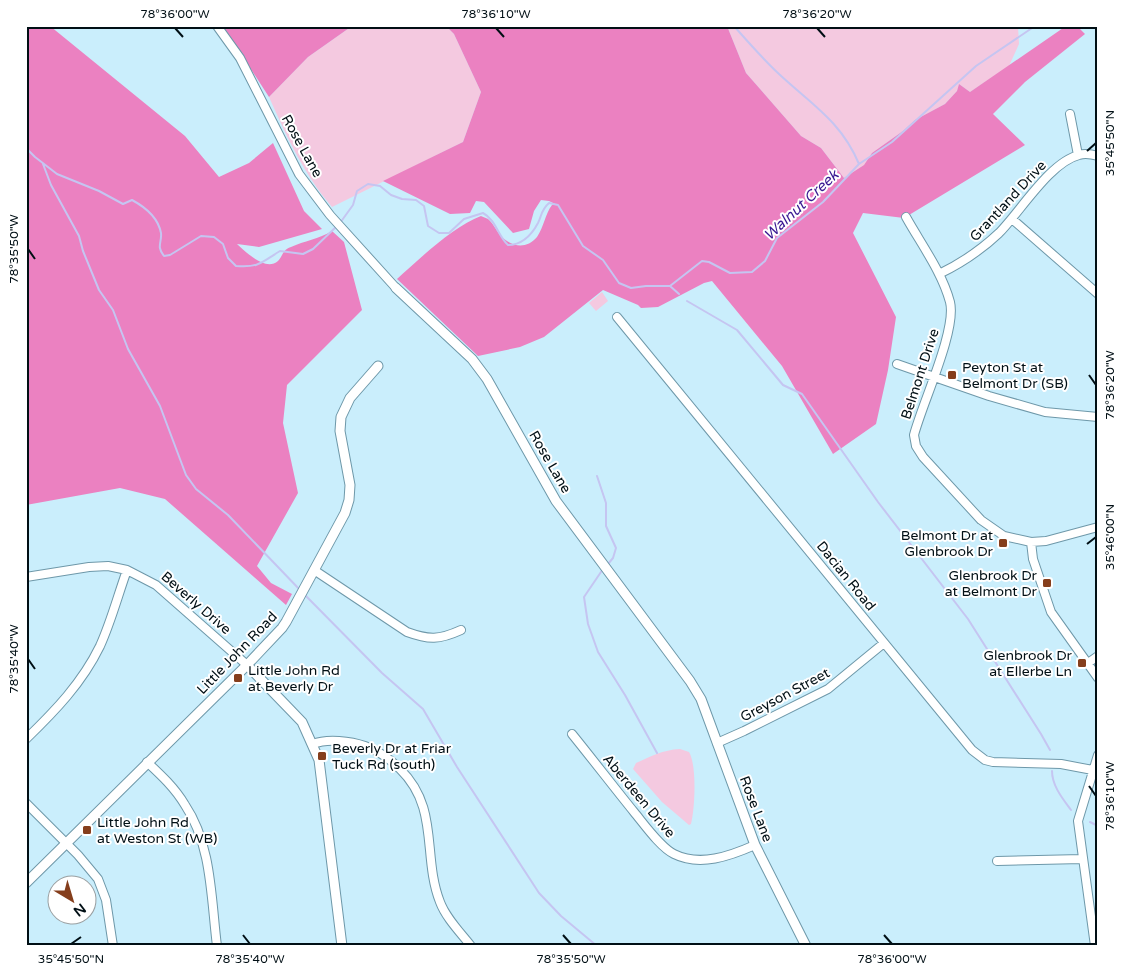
<svg xmlns="http://www.w3.org/2000/svg" width="1124" height="972" viewBox="0 0 1124 972" font-family="'Varela Round',sans-serif">
	<rect width="100%" height="100%" fill="#caeefc"/>
	<path fill="#f4c9e0" d="M352,26H446L454,34L481,92L463,142L332,207C303,173 287,137 269,97L308,57Z
		M727,26H1018L1019,44L1009,66L970,92L959,84L957,91L945,104L915,120L903,131L872,153L864,165L844,178L821,148L801,136L746,73Z
		M602,292L608,301L596,311L589,303Z
		M680,749L689,752C697,765 695,808 691,824L689,825L662,802L633,769L636,763C652,756 662,750 680,749Z"/>
	<path fill="#eb81c1" d="M26,26H50L185,136L219,177L249,163L273,143L304,211L322,229L259,247L237,244C245,251 265,272 278,261C283,256 282,250 291,247C304,241 319,239 332,231L344,242L362,310L287,385L283,423L298,493L257,566L271,583L292,594L286,605L165,499L120,488L26,505Z
		M223,26H352L308,57L269,97Z
		M446,26H727L746,73L801,136L821,148L844,178L864,165L872,153L903,131L915,120L945,104L957,91L959,84L970,92L1066,26H1077L1085,34L1025,82L993,114L1025,145L904,218L863,213L853,233L896,317L888,370L876,424L833,454L782,366L712,281L704,283L658,307L641,308L638,305L603,290L544,337L520,347L478,356L397,279C419,259 454,226 481,216C481,216 488,219 488,219C493,223 496,230 500,235C511,247 526,250 537,237C544,227 545,214 552,205H557L549,201L541,200L534,211L529,229L513,233L484,202L476,201L470,213L450,214L383,181L463,142L481,92L454,34Z"/>
	<g fill="none" stroke-linecap="round" stroke-linejoin="round">
		<path stroke="#c5c5f1" stroke-width="2" d="M734,26C748,42 763,59 779,74C811,104 841,121 859,164
			M26,148L35,157L57,174L99,191L123,204L132,200C145,207 158,217 161,233C162,243 156,246 164,256L170,255L201,236L214,237L223,244L228,258L236,266C259,268 262,262 280,251L303,254L313,249L337,226
			M43,164L51,185L79,236L83,251L99,290L113,310L128,349L160,406L186,475L196,489L228,515L301,591
			M340,223L353,205L357,191L368,184L380,186L391,195L402,199L416,200L424,206L428,226L439,233H449L464,219L483,213C496,220 498,236 508,245C522,245 531,236 538,223C542,215 541,210 549,203L558,205L583,246L603,260L619,283L631,288L646,286H670L702,261L709,262L730,273L752,272L765,261L777,238L823,202L859,164L892,142L976,66L1035,26
			M670,286L679,294
			M687,301L737,330L783,385L802,394L878,502L968,619L1041,734L1050,750
			M597,476L606,503V526L616,548L613,558L608,564
			M603,569L584,597L588,624L598,652L625,695L657,753
			M304,594L382,673L423,709L457,767L539,893L561,916L597,946
			M1052,771C1052,786 1063,799 1071,810
			M1090,822L1098,826"/>
		<g stroke="#6e98a9" stroke-width="10">
			<path id="minor" d="M217,26L240,58L299,174L330,215L396,288
				M1070,114L1078,155
				M906,217C921,244 942,272 950,302C957,330 922,404 914,435L916,446L923,457L981,520L1004,536L1031,542L1046,541L1098,527
				M1012,219L1098,294
				M939,274C962,263 981,250 999,233C1020,212 1050,162 1079,155C1085,153 1091,154 1098,156
				M617,317L972,750L985,760L993,762L1061,764L1098,771
				M897,364L989,396L1045,412L1098,417
				M1031,542L1033,559L1051,612L1098,678
				M314,570L407,632C429,640 439,640 461,630
				M26,577L89,567L108,566L127,570L156,585L247,665
				M1088,663L1098,656
				M572,734C593,760 613,786 634,812C644,824 660,847 674,854C700,867 730,856 755,845
				M26,739C55,711 82,683 100,646C111,622 118,595 127,570
				M717,743L744,731L828,689L884,643
				M313,744C327,738 351,741 365,746C379,751 390,759 400,769C440,808 422,856 440,902C446,918 460,932 471,946
				M147,762C161,775 175,788 185,805C212,845 211,899 217,946
				M26,803L78,855L98,879L106,900L113,946
				M997,861L1082,859
				M1095,946L1078,821L1098,755"/>
		</g>
		<g stroke="#6e98a9" stroke-width="11">
			<path id="tertiary" d="M396,288L472,359L487,379L556,501L690,681L701,699L755,845L806,946
				M247,665L302,722L319,760L342,946
				M26,883L247,665L282,628L286,622L345,513L349,500L350,485L340,431L341,417L350,398L378,366"/>
		</g>
		<use href="#minor" stroke="#fff" stroke-width="8"/>
		<use href="#tertiary" stroke="#fff" stroke-width="9"/>
	</g>
	<path fill="none" stroke="#010f15" stroke-width="2" d="M175,28L183,37M496,28L504,37M817,28L825,37M1087,151L1096,143M28,249L35,259M1089,375L1096,385M1087,544L1096,537M28,659L35,669M1089,786L1096,796M243,935L250,944M563,935L571,944M884,935L892,944M71,944L81,937"/>
	<g fill="#853e1c" stroke="#fff" stroke-width="2">
		<rect x="947" y="370" width="10" height="10" rx="2.5"/>
		<rect x="998" y="538" width="10" height="10" rx="2.5"/>
		<rect x="1042" y="578" width="10" height="10" rx="2.5"/>
		<rect x="1077" y="658" width="10" height="10" rx="2.5"/>
		<rect x="233" y="673" width="10" height="10" rx="2.5"/>
		<rect x="317" y="751" width="10" height="10" rx="2.5"/>
		<rect x="82" y="825" width="10" height="10" rx="2.5"/>
	</g>
	<g text-anchor="middle" dominant-baseline="central" stroke-width="4" stroke-linejoin="round" paint-order="stroke">
		<g font-size="14" fill="#010f15" stroke="#fff">
			<text transform="translate(302 146) rotate(61)">Rose Lane</text>
			<text transform="translate(1008 201) rotate(-47)">Grantland Drive</text>
			<text transform="translate(920 374) rotate(-72)">Belmont Drive</text>
			<text transform="translate(550 462) rotate(60)">Rose Lane</text>
			<text transform="translate(846 576) rotate(51)">Dacian Road</text>
			<text transform="translate(196 603) rotate(41)">Beverly Drive</text>
			<text transform="translate(237 653) rotate(-46)">Little John Road</text>
			<text transform="translate(785 695) rotate(-28)">Greyson Street</text>
			<text transform="translate(639 796) rotate(50)">Aberdeen Drive</text>
			<text transform="translate(756 809) rotate(69)">Rose Lane</text>
		</g>
		<g font-size="14" fill="#010f15" stroke="#fff" text-anchor="start">
			<text x="962" y="367">Peyton St at<tspan x="962" dy="16">Belmont Dr (SB)</tspan></text>
			<text x="993" y="535" text-anchor="end">Belmont Dr at<tspan x="993" dy="16">Glenbrook Dr</tspan></text>
			<text x="1037" y="575" text-anchor="end">Glenbrook Dr<tspan x="1037" dy="16">at Belmont Dr</tspan></text>
			<text x="1072" y="655" text-anchor="end">Glenbrook Dr<tspan x="1072" dy="16">at Ellerbe Ln</tspan></text>
			<text x="248" y="670">Little John Rd<tspan x="248" dy="16">at Beverly Dr</tspan></text>
			<text x="332" y="748">Beverly Dr at Friar<tspan x="332" dy="16">Tuck Rd (south)</tspan></text>
			<text x="97" y="822">Little John Rd<tspan x="97" dy="16">at Weston St (WB)</tspan></text>
		</g>
		<g font-size="15" font-style="italic" fill="#391892" stroke="#fff">
			<text transform="translate(801 205) rotate(-43)">Walnut Creek</text>
		</g>
	</g>
	<rect width="1124" height="972" fill="none" stroke="#ffffff" stroke-width="55"/>
	<g transform="translate(72 900) rotate(142)"><circle r="24" fill="#ffffff" stroke="#999fa1"/>
	<path d="M0-4L9 19L0 12L-9 19Z" fill="#853e1c"/>
	<text y="-8" font-size="14" font-weight="bold" text-anchor="middle" fill="#010f15">N</text>
	</g>
	<rect x="28" y="28" width="1068" height="916" fill="none" stroke="#010f15" stroke-width="2"/>
	<g font-size="12" text-anchor="middle" fill="#010f15">
		<text x="175" y="18">78°36'00"W</text>
		<text x="496" y="18">78°36'10"W</text>
		<text x="817" y="18">78°36'20"W</text>
		<text transform="translate(1110 143) rotate(-90)" y="4">35°45'50"N</text>
		<text transform="translate(14 249) rotate(-90)" y="4">78°35'50"W</text>
		<text transform="translate(1110 385) rotate(-90)" y="4">78°36'20"W</text>
		<text transform="translate(1110 537) rotate(-90)" y="4">35°46'00"N</text>
		<text transform="translate(14 659) rotate(-90)" y="4">78°35'40"W</text>
		<text transform="translate(1110 796) rotate(-90)" y="4">78°36'10"W</text>
		<text x="71" y="963">35°45'50"N</text>
		<text x="250" y="963">78°35'40"W</text>
		<text x="571" y="963">78°35'50"W</text>
		<text x="892" y="963">78°36'00"W</text>
	</g>
</svg>
